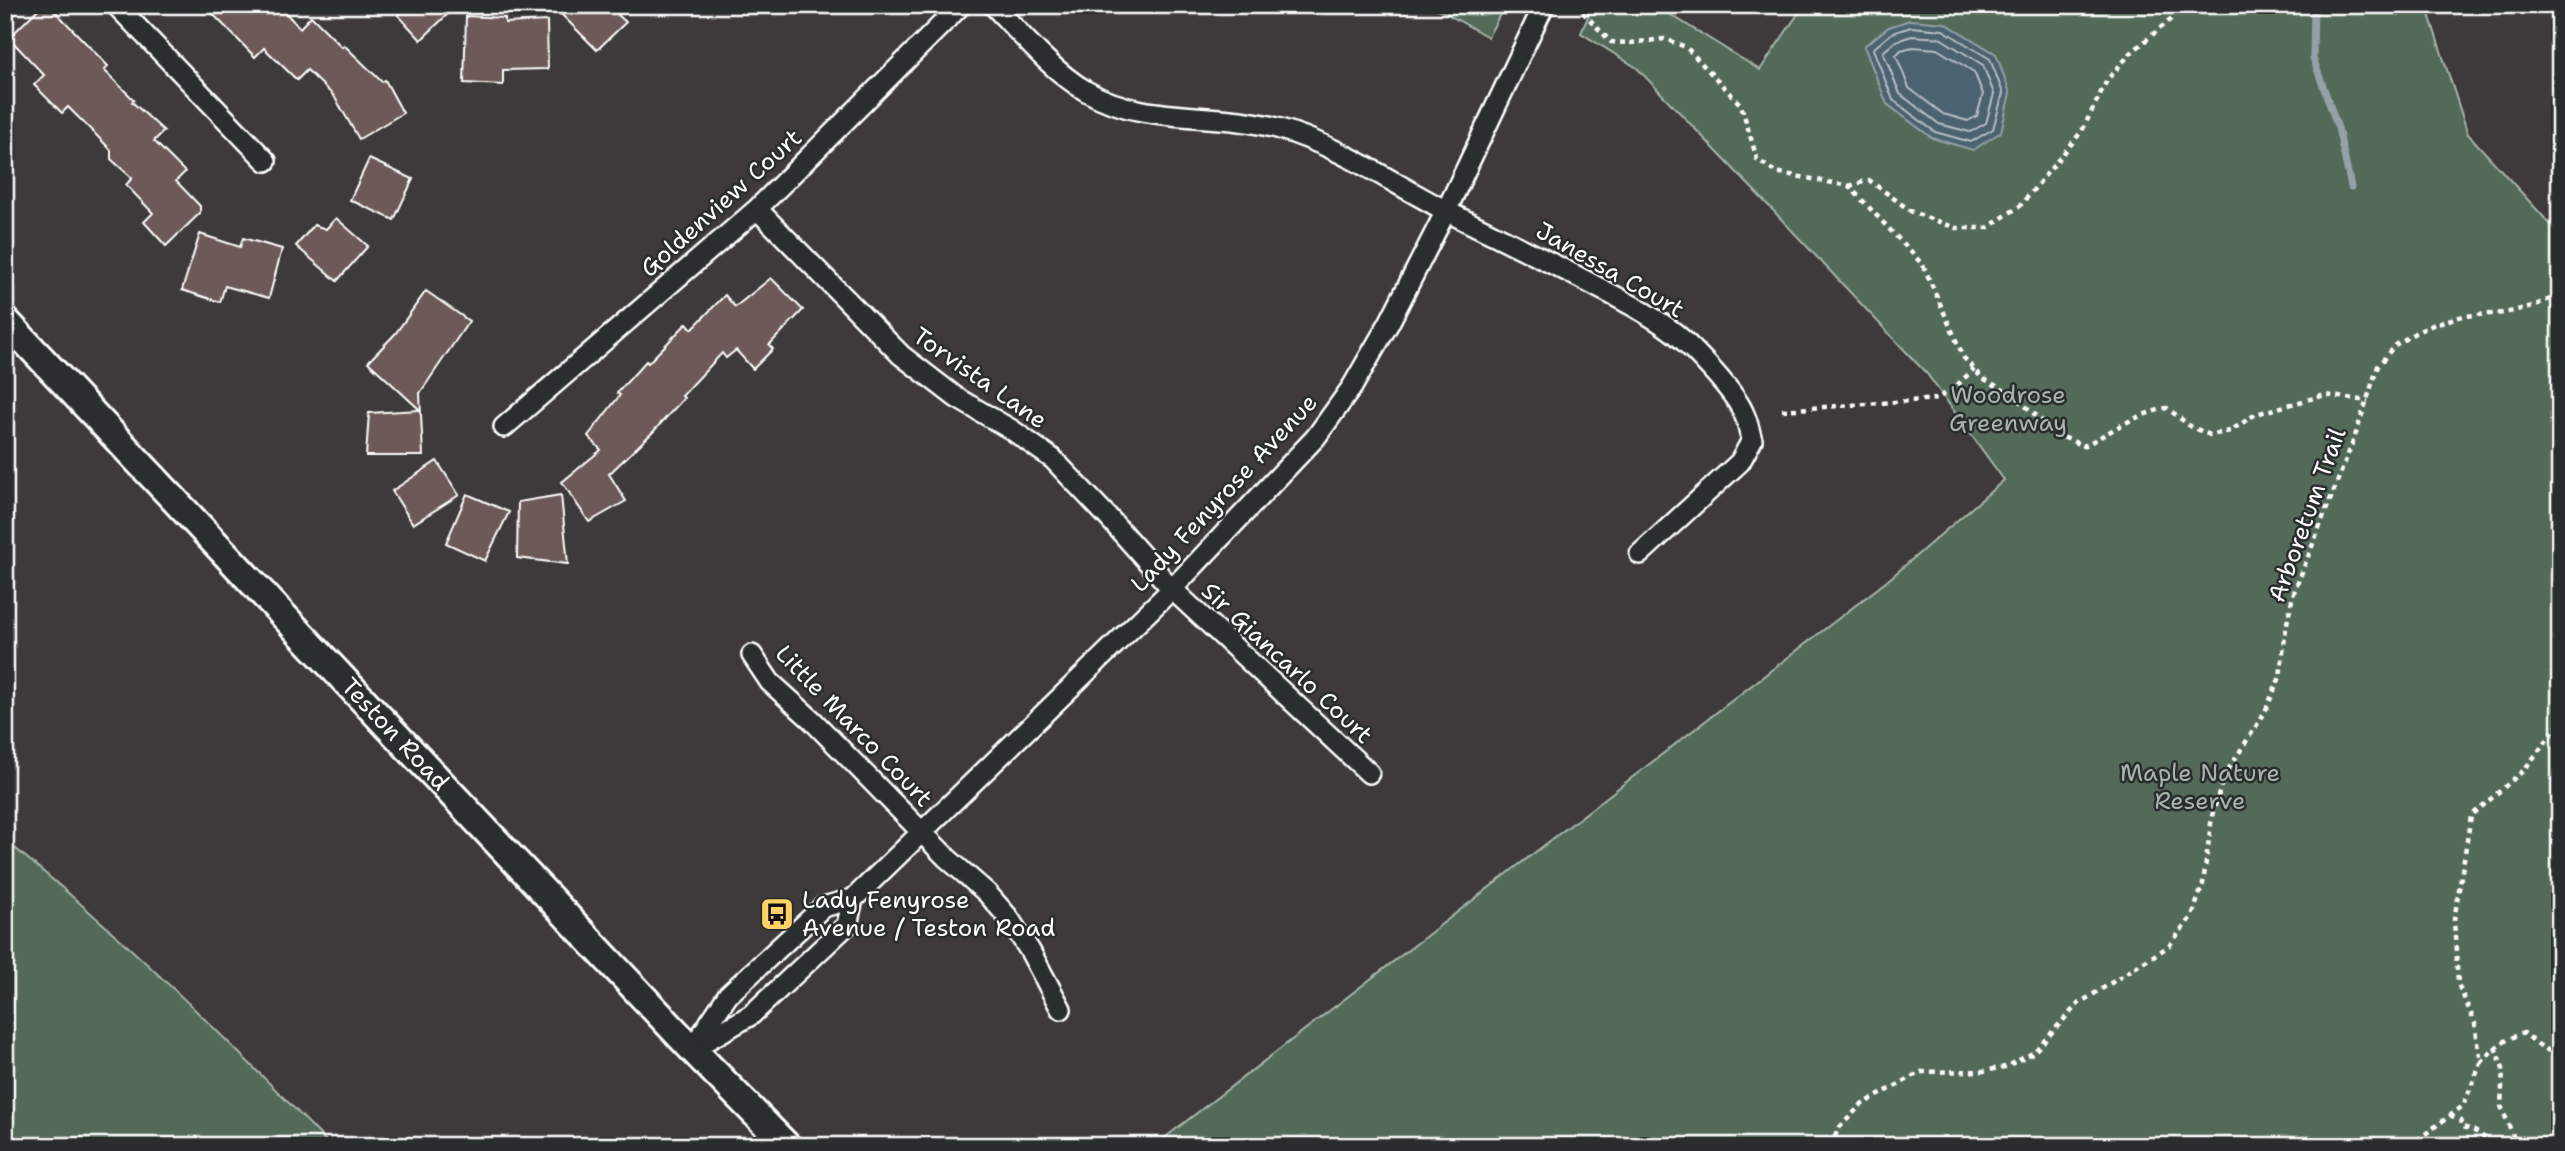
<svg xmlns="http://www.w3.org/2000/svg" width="2565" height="1151" viewBox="0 0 2565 1151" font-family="'Shantell Sans',sans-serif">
	<rect width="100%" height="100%" fill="#3e3a3b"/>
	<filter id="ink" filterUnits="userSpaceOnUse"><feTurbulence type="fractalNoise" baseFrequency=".0143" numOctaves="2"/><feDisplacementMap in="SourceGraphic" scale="14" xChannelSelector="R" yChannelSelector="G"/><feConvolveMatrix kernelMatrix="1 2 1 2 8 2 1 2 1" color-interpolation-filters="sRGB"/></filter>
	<g filter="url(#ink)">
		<path fill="#526b59" stroke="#a8b5ac" stroke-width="2" d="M1431,5H1505L1488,37Z
			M1593,5H1655L1760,70L1804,5H2426L2468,134L2551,225L2560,228V1146H1154L1887,581L2004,480L1927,374L1767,204L1637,68L1581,33Z
			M5,840C121,934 227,1039 331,1146H5Z"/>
		<path fill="#4c6270" stroke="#94a1a9" stroke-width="2" d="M1910,20L1945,23L1996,54L2010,93L2001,132L1973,150L1932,138L1887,104L1864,46L1889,27Z"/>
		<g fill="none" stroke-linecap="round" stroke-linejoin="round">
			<path stroke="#b7c0c6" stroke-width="2" d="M1911,27L1943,30L1990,59L2003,93L1993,129L1971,142L1935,132L1893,100L1873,49L1892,33Z
				M1912,36L1940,38L1983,65L1994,94L1986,123L1970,132L1939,124L1900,94L1883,52L1896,41Z
				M1913,47L1937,49L1974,72L1983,94L1977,116L1968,121L1943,114L1909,88L1896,55L1901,50Z"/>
			<path stroke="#94a1a9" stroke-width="7" d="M2314,5L2313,58L2338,128L2351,187"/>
		</g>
		<path fill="#6d5a58" stroke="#fff" stroke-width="2" d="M42,5H49L108,66L104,70L134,100L132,102L164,131L154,141L185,172L176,181L200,206V213L166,246L144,222L153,213L126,185L132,178L111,159V150L68,107L62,113L34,85L44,75L9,38Z
			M204,5H278L300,28L311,16L342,47L344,45L382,82L385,80L403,113L359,139L334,96L307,70L297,80L264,48L255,57Z
			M408,5H457L421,40L398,15Z
			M552,5H628L618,15L626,22L597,50Z
			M466,16L505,18V23L547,21L548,69L503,70V85L464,83Z
			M369,159L413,179L394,220L350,200Z
			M336,218L368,246L337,281L296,246L314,225L326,229Z
			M200,234L240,247L243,238L282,249L269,298L225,286L220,302L182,290Z
			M771,278L803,310L769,345L773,349L753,369L736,350L726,358L722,353L682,396L684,398L653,432L609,474L626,501L589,522L562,482L601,450L588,436L620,395L617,393L646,361L648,363L687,323L692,329L725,295L735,307Z
			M426,291L469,321L420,393L423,456H366L369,413L420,410L368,362L395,334Z
			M437,461L459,495L413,524L392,491Z
			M467,494L509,512L485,561L446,543Z
			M561,495L568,564L517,558L518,502Z"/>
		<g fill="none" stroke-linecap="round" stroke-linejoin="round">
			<g stroke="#fff" stroke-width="24">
				<path id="minor" d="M116,5L266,161
					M993,5C1021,34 1052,71 1086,91C1144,125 1215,111 1277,128C1338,145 1392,183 1448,212C1498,237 1549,261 1599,288C1625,301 1653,316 1676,334C1694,349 1736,393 1744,414C1748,422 1749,431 1752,440L1740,462L1640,554
					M757,209L901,355L957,398L1012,430L1053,459L1108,517L1172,589L1369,773
					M504,427L757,209L961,5
					M752,655L770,682L812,720L947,858L987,893L1008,917L1030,951L1061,1009
					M697,1046L751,1015L847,925L853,899
					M692,1049L728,995L823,907L853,899L1172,589L1316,437L1352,387L1389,323L1446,211L1544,5"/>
			</g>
			<g stroke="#fff" stroke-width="32">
				<g id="secondary">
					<path id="s1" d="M5,320L692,1049L787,1146"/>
				</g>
			</g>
			<path stroke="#fff" stroke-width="4.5" stroke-dasharray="5 5" stroke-linecap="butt" d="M1576,5L1611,42L1630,43L1664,39L1686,47L1741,105L1757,159L1775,172L1849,186L1923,265L1964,358L1981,377L2014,396L2058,435L2084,446C2112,431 2136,414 2167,408L2190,426L2210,435L2230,431L2256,414L2325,395L2368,401
				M1849,186L1869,180L1912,212L1956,228H1987L2020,206L2082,131L2107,80L2131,53L2172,18L2180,5
				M1782,410L1937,399L1955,387L1974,369
				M2495,1047L2503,1069L2501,1106L2514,1138L2524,1146
				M2481,1063C2494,1047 2505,1039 2524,1033C2534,1041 2546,1053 2560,1053
				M2450,1115L2460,1120L2462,1127C2476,1130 2483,1135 2492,1146
				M1831,1146L1838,1129L1861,1105L1921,1072L1984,1071L2005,1067L2033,1053L2078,1004L2169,946L2192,916L2203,884L2212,816L2224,776L2264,714L2280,677L2286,628L2293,595L2354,439L2378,366L2395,345L2415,333L2437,323L2463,316L2505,313L2533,306L2560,295
				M2409,1146L2463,1106L2481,1063L2475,1023L2458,984L2454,920L2471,816L2524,770L2560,723"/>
			<use href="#minor" stroke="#2a2d2e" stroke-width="19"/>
			<use href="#secondary" stroke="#2a2d2e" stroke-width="26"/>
		</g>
	</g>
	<defs>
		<g id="bus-square" transform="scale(1.75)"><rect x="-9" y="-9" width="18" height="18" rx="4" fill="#ffd166" stroke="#2a2d2e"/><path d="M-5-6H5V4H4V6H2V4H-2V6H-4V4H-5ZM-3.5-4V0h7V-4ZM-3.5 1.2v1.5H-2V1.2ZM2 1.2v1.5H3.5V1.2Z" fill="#111"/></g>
	</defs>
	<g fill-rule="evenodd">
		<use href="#bus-square" x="777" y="914"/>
	</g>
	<g text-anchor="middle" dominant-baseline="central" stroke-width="5" stroke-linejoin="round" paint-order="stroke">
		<g font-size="24" fill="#fff" stroke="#2a2d2e">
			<text transform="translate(721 203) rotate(-42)">Goldenview Court</text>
			<text transform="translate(1610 270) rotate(30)">Janessa Court</text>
			<text transform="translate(980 378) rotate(35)">Torvista Lane</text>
			<text transform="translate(1224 493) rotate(-47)">Lady Fenyrose Avenue</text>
			<text transform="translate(2307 515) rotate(-70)">Arboretum Trail</text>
			<text transform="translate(1287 663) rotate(43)">Sir Giancarlo Court</text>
			<text transform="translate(854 726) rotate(46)">Little Marco Court</text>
			<text stroke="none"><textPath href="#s1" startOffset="569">Teston Road</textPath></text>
		</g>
		<g font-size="24" fill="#a8b5ac" stroke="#2a2d2e">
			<text x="2008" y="395">Woodrose<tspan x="2008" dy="28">Greenway</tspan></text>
			<text x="2200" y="773">Maple Nature<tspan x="2200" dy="28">Reserve</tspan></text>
		</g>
		<g font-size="24" fill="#fff" stroke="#2a2d2e" text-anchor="start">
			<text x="802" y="900">Lady Fenyrose<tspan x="802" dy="28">Avenue / Teston Road</tspan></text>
		</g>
	</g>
	<rect width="2565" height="1151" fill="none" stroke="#2a2d2e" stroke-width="28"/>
	<rect x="14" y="14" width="2537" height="1123" fill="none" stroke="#fff" stroke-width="2.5" filter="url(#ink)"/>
</svg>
